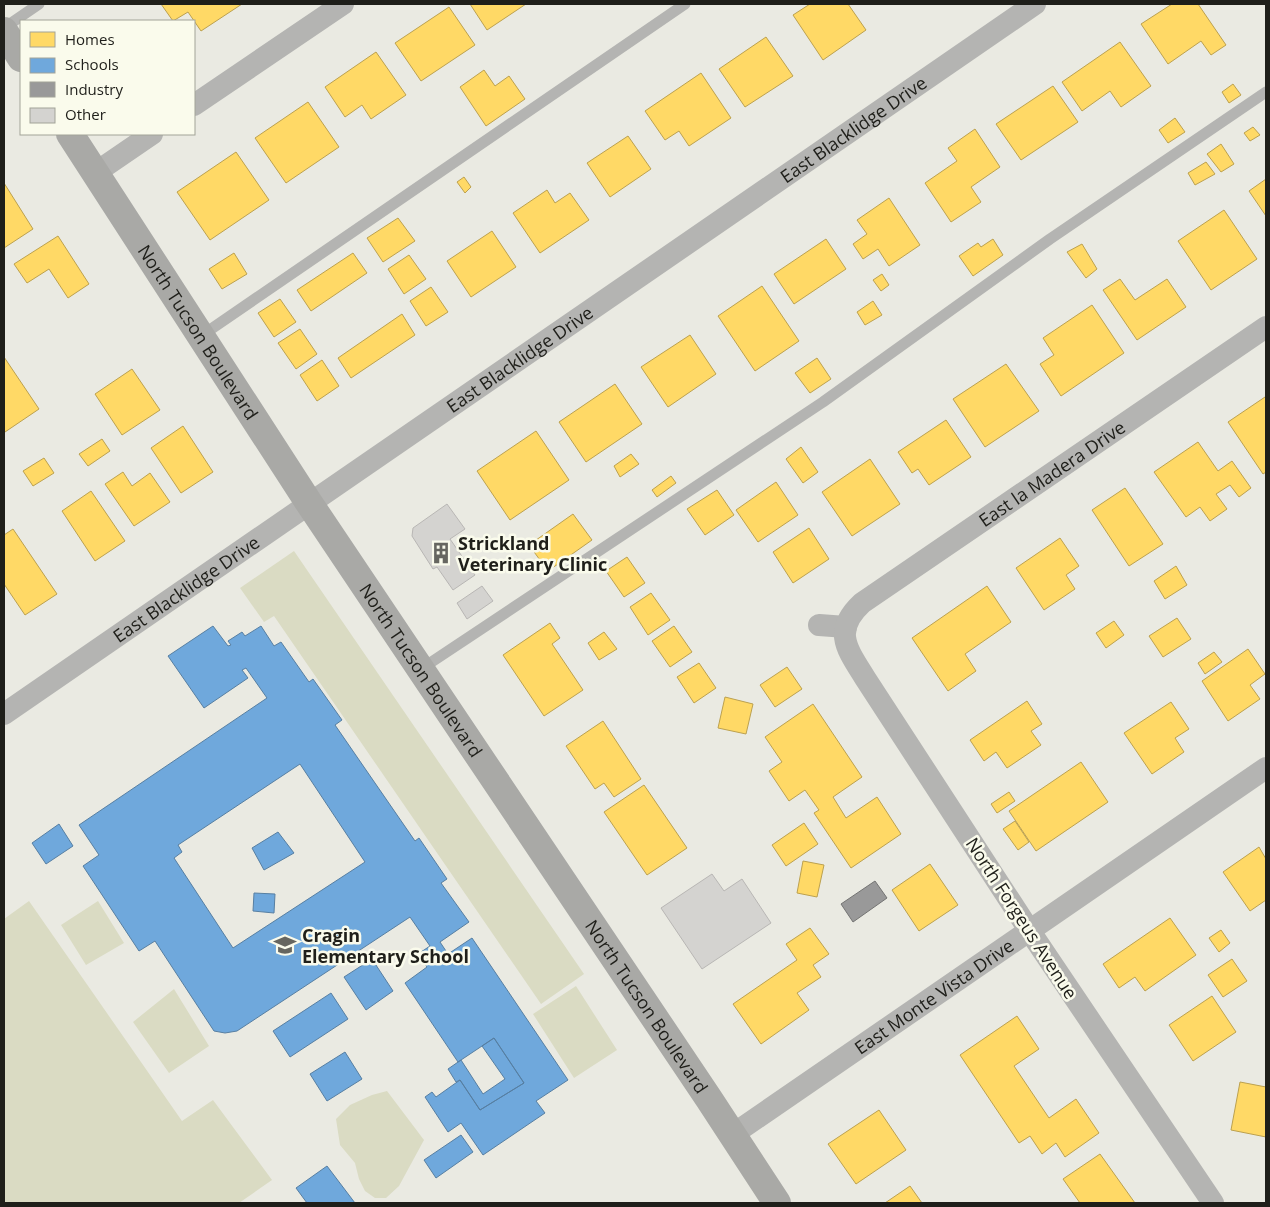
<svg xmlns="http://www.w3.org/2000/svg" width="1270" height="1207" viewBox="0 0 1270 1207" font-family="'Open Sans',sans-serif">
	<rect width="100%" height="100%" fill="#eaeae2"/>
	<path fill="#dadbc3" d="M294,551L584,974L541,1004L274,616L264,622L240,588Z
		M29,901L182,1121L213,1100L272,1180L239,1203H4V919Z
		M98,901L124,943L86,965L61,925Z
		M576,986L617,1050L574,1078L533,1014Z
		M174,989L209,1046L169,1073L133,1022Z
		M387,1091L424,1140L399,1186L386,1198H375L365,1191L359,1179L355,1163L340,1145L336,1119L350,1105L372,1095Z"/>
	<path fill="#ffd966" stroke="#bca14f" d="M161,4H242L201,31L188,12L173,21Z
		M470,4H526L487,30Z
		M810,4H848L866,30L823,60L793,15Z
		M1172,4H1198L1226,45L1211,55L1201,41L1168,64L1141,24Z
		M449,7L475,45L421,81L395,43Z
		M766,37L793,76L745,107L719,69Z
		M1120,42L1151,86L1121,107L1110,91L1082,111L1062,82Z
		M376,52L406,95L371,119L362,105L345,117L325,87Z
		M484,70L495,86L509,76L525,99L486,126L460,87Z
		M701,73L731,118L689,146L679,131L665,140L645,111Z
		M1233,84L1241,95L1229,103L1222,92Z
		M1053,86L1078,122L1021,160L996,124Z
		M308,102L339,147L286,183L255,138Z
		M1175,118L1185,132L1168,143L1159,130Z
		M1253,127L1260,135L1250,141L1244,133Z
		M975,129L1000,167L971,187L981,202L951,222L925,183L957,161L948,148Z
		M628,136L651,169L610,197L587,163Z
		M1221,144L1234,164L1221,172L1207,154Z
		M236,152L269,200L210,240L177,192Z
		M1206,162L1215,174L1195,185L1188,173Z
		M464,177L471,187L465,193L457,182Z
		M1266,179V216L1249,191Z
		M4,183L33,229L4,248Z
		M547,190L555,203L570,193L589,220L540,253L513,213Z
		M889,198L920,245L889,266L878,249L863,259L853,244L867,234L857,220Z
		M1224,210L1257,259L1211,290L1178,241Z
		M398,218L415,241L383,262L367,238Z
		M492,231L516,267L471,297L447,261Z
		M58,236L89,284L68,298L49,269L27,283L14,264Z
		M826,239L846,269L794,304L774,274Z
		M993,239L1003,255L973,276L959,256L978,243L981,247Z
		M1082,244L1097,269L1086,278L1067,252Z
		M234,253L247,274L222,289L209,269Z
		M353,253L367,273L311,311L297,290Z
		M409,255L426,279L404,294L388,269Z
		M882,274L889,285L881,291L873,280Z
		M1120,279L1135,300L1167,279L1186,307L1137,340L1103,290Z
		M762,286L799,341L755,371L718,316Z
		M431,287L448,312L426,326L410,301Z
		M280,299L296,322L274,337L258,313Z
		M873,301L882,315L865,325L857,312Z
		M1092,305L1124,353L1061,396L1040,364L1054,355L1043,338Z
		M402,314L415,335L351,378L338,358Z
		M300,329L317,354L296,369L278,343Z
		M690,335L716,374L668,407L641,367Z
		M4,357L39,409L5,432L4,431Z
		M817,358L831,379L810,393L795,373Z
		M322,360L339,386L317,401L300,375Z
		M1006,364L1039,411L985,447L953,399Z
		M132,369L160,410L122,435L95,394Z
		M615,384L642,424L586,462L559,422Z
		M1265,397L1266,399V472L1263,474L1228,422Z
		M946,420L971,457L929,485L918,469L912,473L898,452Z
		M183,426L213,472L181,493L151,448Z
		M536,431L569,480L510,520L477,471Z
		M102,439L110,451L88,466L79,454Z
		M1198,442L1218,471L1232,461L1251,488L1239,497L1230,485L1216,494L1227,509L1210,521L1200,507L1186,517L1154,472Z
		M801,447L818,472L803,483L786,459Z
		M631,454L639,464L620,477L614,466Z
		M44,458L54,473L33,486L23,471Z
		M870,459L900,504L852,536L822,492Z
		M123,472L132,486L150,473L170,502L134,526L105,484Z
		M671,476L676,483L657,497L652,490Z
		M776,482L798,515L758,542L736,510Z
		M1125,488L1163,544L1129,566L1092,510Z
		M717,490L734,515L705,535L687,509Z
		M91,491L125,541L95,561L62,511Z
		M573,514L592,540L548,571L529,545Z
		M809,528L829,559L793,583L773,552Z
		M13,529L57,594L25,615L4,584V535Z
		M1060,538L1079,566L1066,575L1075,589L1044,610L1016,568Z
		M627,557L645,583L624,597L606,571Z
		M1176,566L1187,585L1165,599L1154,581Z
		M987,586L1011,622L965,654L976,671L948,691L912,638Z
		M651,593L670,620L648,635L630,607Z
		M1177,618L1191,639L1163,657L1149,636Z
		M1114,621L1124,635L1106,648L1096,633Z
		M550,623L560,638L552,644L583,690L544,716L503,655Z
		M674,626L692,652L670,667L652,641Z
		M604,632L617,649L599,660L588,643Z
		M1248,649L1265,674L1250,685L1260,699L1228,721L1202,681Z
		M1214,652L1222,662L1205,674L1198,663Z
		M699,663L716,688L694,703L677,677Z
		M787,667L802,689L775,707L760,685Z
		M725,697L753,704L746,734L718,728Z
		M1027,701L1042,724L1031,731L1041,745L1007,768L996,752L984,761L970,740Z
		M1171,702L1189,729L1175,738L1184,752L1152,774L1124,733Z
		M813,704L862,777L833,797L846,818L877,797L901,834L851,868L814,813L819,810L805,790L789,801L769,771L782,762L765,737Z
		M603,721L641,779L614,797L604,783L595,789L566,746Z
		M1081,762L1108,802L1036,851L1009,811Z
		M644,785L687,848L647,875L604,812Z
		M1009,792L1015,801L997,813L991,804Z
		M1015,821L1029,842L1018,850L1003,829Z
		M804,823L818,844L786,866L772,845Z
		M1259,847L1266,859V900L1250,911L1223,872Z
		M803,861L824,865L817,897L797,893Z
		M930,864L958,905L919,931L892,890Z
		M1170,918L1196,955L1145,991L1135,977L1119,988L1103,964Z
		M810,928L829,954L813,965L821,977L797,993L809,1010L761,1044L733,1004L797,960L786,944Z
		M1221,930L1230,943L1219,952L1209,938Z
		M1232,959L1247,981L1223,997L1208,975Z
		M1212,996L1236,1032L1193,1061L1169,1025Z
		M1017,1016L1039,1049L1014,1066L1049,1118L1076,1099L1099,1133L1065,1157L1056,1143L1042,1154L1030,1136L1019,1143L960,1055Z
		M1240,1082L1266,1087V1137L1231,1130Z
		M879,1110L906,1150L856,1184L828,1144Z
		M1100,1154L1135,1203H1080L1063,1179Z
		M910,1186L922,1203H885Z"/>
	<path fill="#6fa8dc" stroke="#577fa2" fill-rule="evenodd" d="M213,626L228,646L231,645L228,641L242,632L245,636L261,626L274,646L281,642L309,682L313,679L342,720L335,725L415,841L419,838L447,879L441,883L469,922L440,942L448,954L472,938L568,1080L536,1101L545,1113L483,1155L461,1123L448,1132L425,1097L432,1092L436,1097L460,1080L480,1110L524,1083L494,1038L458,1062L405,983L427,967L418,954L430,946L410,917L237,1031L225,1033L214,1031L155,941L139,951L83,866L99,855L79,825L267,698L246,668L242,670L248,678L204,708L168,656ZM300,764L365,862L233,948L174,858L182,852L178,845Z
		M59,824L73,846L46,864L32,843Z
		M278,832L294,853L264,870L252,848Z
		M254,893L275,894L274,913L253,911Z
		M372,959L393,991L366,1010L344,977Z
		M331,993L348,1019L290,1057L273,1031Z
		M494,1038L524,1083L480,1110L460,1080L456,1082L448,1069L461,1060L483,1094L505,1079L482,1046Z
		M345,1052L362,1079L327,1101L310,1074Z
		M461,1135L473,1152L436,1178L424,1160Z
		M327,1166L355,1203H307L296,1188Z"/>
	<path fill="#999" stroke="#747473" d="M875,881L887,898L853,922L841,904Z"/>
	<path fill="#d4d3d0" stroke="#b8b6b4" d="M447,504L465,529L450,539L475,575L453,590L437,567L433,569L412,536L413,528Z
		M482,586L493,601L467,619L457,603Z
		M712,874L724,891L742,879L771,923L702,969L661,908Z"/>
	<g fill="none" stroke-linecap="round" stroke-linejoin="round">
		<path stroke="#b4b4b2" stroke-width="11" d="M4,28L39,4
			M201,336L685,4
			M421,669L823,402L1050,239L1266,92"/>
		<g stroke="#b4b4b2" stroke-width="22">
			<path d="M194,105L343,4"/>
			<path d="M95,173L152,134"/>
			<path d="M819,625L846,627"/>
			<path id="s1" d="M4,714L1035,4"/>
			<path id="s2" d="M732,1135L1266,768"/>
			<path id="s3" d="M1213,1203L1029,930L865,678C847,649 832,631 862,603L1266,327"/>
		</g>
		<g stroke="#a9a9a6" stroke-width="28">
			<path d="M4,31L21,58"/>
			<path id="s4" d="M70,134L309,503L709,1099L777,1203"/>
		</g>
	</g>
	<defs>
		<g id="building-bare" transform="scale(1.725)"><path d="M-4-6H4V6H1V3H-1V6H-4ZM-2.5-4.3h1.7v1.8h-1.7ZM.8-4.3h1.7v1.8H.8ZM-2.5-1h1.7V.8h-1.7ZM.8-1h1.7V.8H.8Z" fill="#666660" stroke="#fafbec" stroke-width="2.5" paint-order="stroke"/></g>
		<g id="school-bare" transform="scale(1.725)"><path d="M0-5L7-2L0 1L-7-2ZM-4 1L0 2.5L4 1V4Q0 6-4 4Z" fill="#666660" stroke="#fafbec" stroke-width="2.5" paint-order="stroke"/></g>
	</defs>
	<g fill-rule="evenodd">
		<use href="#building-bare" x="441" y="553"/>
		<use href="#school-bare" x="285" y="945"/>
	</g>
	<g text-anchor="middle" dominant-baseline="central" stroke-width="5" stroke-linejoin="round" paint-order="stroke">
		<g font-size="18" fill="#1f1f1a" stroke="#fafbec">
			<text stroke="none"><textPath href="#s1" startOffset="1031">East Blacklidge Drive</textPath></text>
			<text stroke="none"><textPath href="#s4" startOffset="236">North Tucson Boulevard</textPath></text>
			<text stroke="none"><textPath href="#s1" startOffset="626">East Blacklidge Drive</textPath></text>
			<text stroke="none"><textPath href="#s3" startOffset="945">East la Madera Drive</textPath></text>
			<text stroke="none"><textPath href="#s1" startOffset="221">East Blacklidge Drive</textPath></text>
			<text stroke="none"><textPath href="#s4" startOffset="641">North Tucson Boulevard</textPath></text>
			<text transform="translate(1022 918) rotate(57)">North Forgeus Avenue</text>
			<text stroke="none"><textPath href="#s2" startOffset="245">East Monte Vista Drive</textPath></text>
			<text stroke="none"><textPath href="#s4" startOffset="1046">North Tucson Boulevard</textPath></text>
		</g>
		<g font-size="18" font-weight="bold" fill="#1f1f1a" stroke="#fafbec" text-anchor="start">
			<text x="458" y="543">Strickland<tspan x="458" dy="21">Veterinary Clinic</tspan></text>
			<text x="302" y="935">Cragin<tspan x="302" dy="21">Elementary School</tspan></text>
		</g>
	</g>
	<rect width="1270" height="1207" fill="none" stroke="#1f1f1a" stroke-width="10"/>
	<rect x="20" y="20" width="175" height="115" fill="#fafbec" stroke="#a2a398"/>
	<rect x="30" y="32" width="25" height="15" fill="#ffd966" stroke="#a2a398"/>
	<text x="65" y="45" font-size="15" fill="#1f1f1a">Homes</text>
	<rect x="30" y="58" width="25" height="15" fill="#6fa8dc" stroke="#a2a398"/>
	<text x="65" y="70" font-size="15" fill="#1f1f1a">Schools</text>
	<rect x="30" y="82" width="25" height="15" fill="#999999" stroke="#a2a398"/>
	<text x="65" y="95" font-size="15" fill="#1f1f1a">Industry</text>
	<rect x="30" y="108" width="25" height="15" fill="#d4d3d0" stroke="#a2a398"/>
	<text x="65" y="120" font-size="15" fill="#1f1f1a">Other</text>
</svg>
